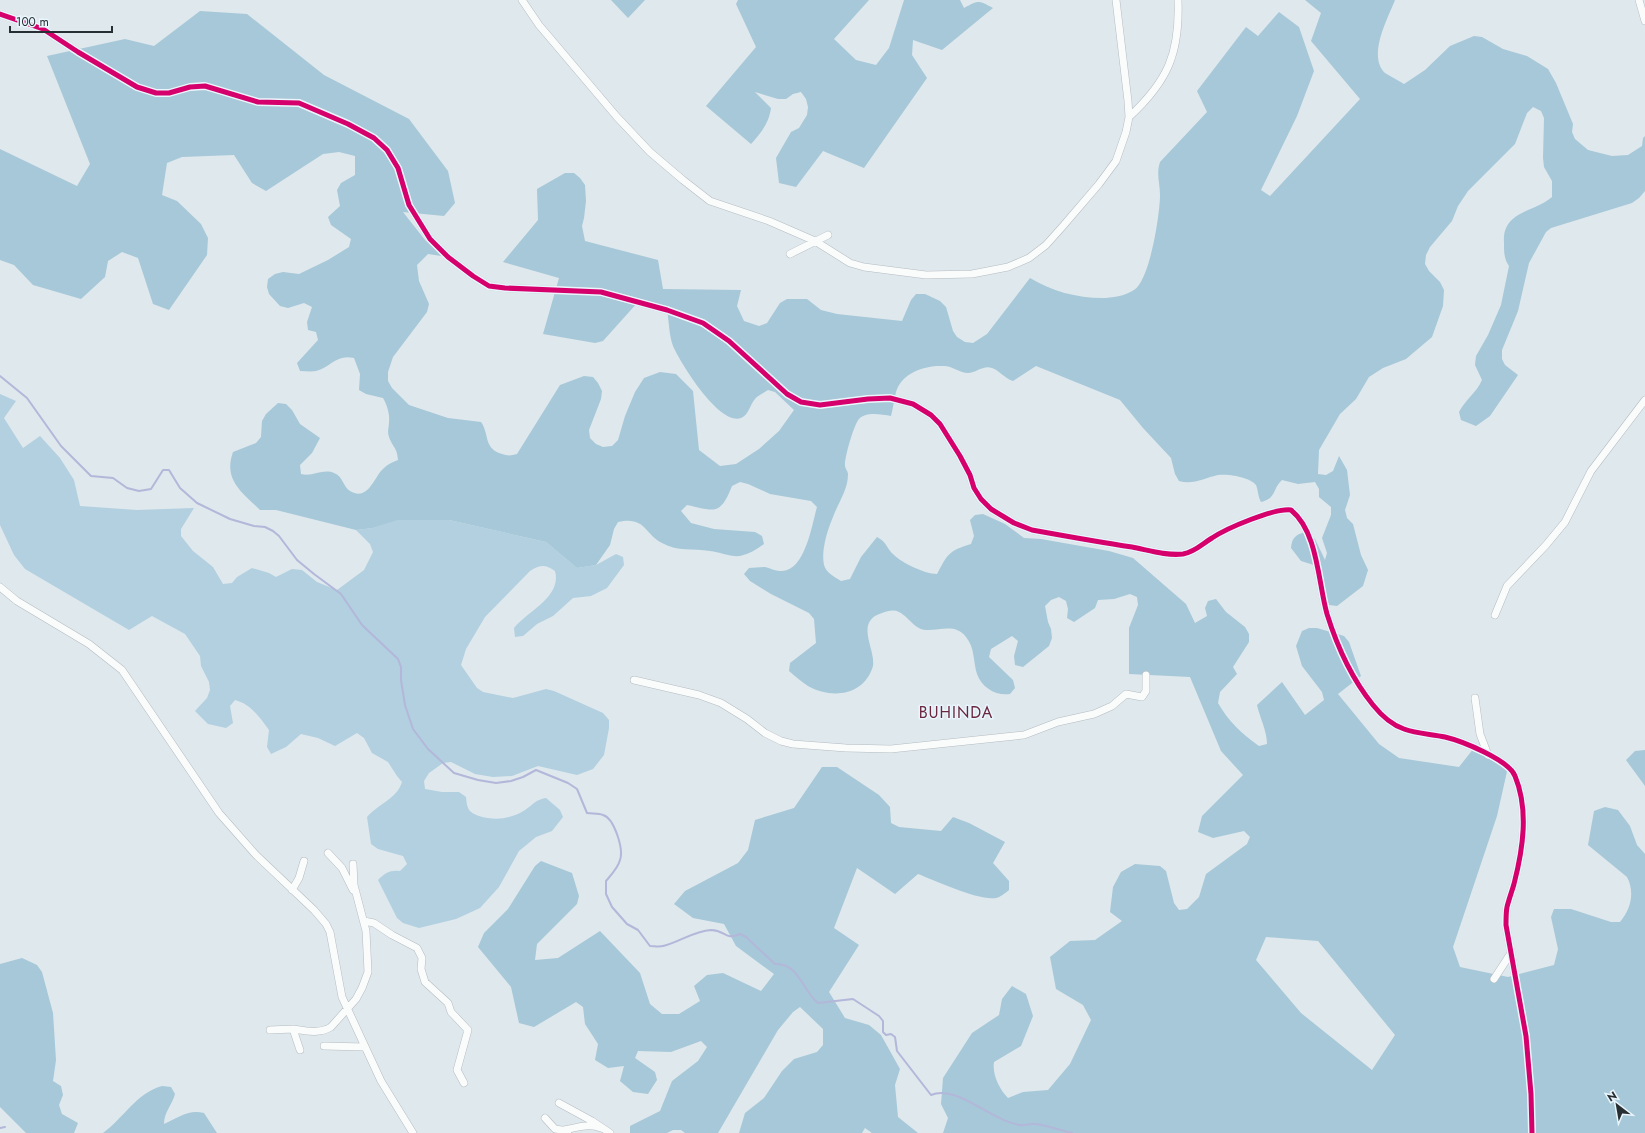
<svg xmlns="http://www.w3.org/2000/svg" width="1645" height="1133" viewBox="0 0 1645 1133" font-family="Jost,sans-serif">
	<rect width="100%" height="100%" fill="#dfe8ed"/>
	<path fill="#b2d0e0" d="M0,394L16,401L4,418L23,448L40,436L60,458L74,480L80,506L137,510L194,508L181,529V536L193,551L213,567L223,584L232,583L237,577L252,568L269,573L276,577L292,569L302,570L317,582L337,590L364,570L373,552L370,544L356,530L373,528L397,520H449L546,542L577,568L596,565L616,554L623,557L624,565L607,588L591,596L573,598L553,616L537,624L523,636L515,637L514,628C528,611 562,597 555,571C545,564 540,565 530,571L485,617L466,649L461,665L477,688L483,692L513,698L546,689L554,691L603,713L609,720V728L604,755L593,769L577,775L538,766L512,776L493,777L475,774L451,762L443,763L429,773L424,781L425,789L442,792H459L466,797C467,808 468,812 479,816C495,821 511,819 525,810C534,804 535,800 546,798L560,810L563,817L552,831L536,837L519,851L499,887L480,908L456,919L419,928L403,923L397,918L378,880C385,873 390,870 400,871L407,864L403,856L378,849L371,844L367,817C378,804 397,799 402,782L397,776L388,762L372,753L364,738L357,733L335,746L318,738L301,734L286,747L271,754L267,747L269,730C260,718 251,704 235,700L230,706L233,723L226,728L208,724L195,711L207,698L210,690L209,682L201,666L200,656L185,634L152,616L129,630L25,569L14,555L0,525Z"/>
	<path fill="#a6c8d8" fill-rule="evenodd" d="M611,0H645L628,18Z
		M738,0H869L834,39L856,60L876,65L889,48L904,0H960L964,8C979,0 978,0 993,8L942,50L913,40L912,55L927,78L864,168L823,151L796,187L779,183L776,158L791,132L799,128L807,115L808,107L806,99L801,92L793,94L786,99H778L755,92L771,108C769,123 761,133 751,144L706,106L756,47L736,4Z
		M1305,0H1395C1388,18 1367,56 1385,73C1391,77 1398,80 1404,84L1425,70L1450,46L1474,36L1482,37L1503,49L1527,56L1548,69L1556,83L1573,124L1572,132L1575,139L1588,150L1612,156L1628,155L1642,146L1643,138L1645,136V191L1639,198L1632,203L1551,228L1546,232L1529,263L1518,311L1502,350V359L1505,365L1518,375L1490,416L1476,426L1461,420L1459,412C1465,400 1477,392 1482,380L1475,365L1476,356L1488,335L1501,305L1509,266C1504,259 1504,252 1504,243C1502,211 1533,213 1552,197V181L1544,167L1543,158L1544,118L1541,111L1533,107L1527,113L1515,144L1468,191L1458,206L1452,221L1430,247L1426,255L1425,264L1429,271L1440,282L1444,290L1443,306L1432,337L1406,359L1383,368L1369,377L1356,399L1340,414L1319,450L1318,474L1326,475L1333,471L1339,456L1347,470L1350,495L1345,510L1347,518L1353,524L1361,555L1368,570L1363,586L1337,606L1329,605L1325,597L1317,566L1301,561L1291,548C1292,538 1295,535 1305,532L1315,539L1325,560L1327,553L1322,538L1331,515V507L1319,497V489L1315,482L1298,484L1282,480C1272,489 1277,498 1261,502C1258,497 1258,489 1256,485C1250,477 1228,474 1218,475C1205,478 1193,485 1179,481L1175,474L1171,458L1143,428L1120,400L1036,366L1013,381C1004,378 999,370 992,368C983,365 976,373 968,373C960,373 952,366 944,366C926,365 902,372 896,392C894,400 893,408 891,416C882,415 867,411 859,419C854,424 844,459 845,466C845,469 848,471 848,474C848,490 838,503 833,517C827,531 821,551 824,565C826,573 835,577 841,581L850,579L861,557L877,537C887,542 886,548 894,555C902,563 925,574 937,574C948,554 948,551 971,544L974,536L970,520L975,515L983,514L1005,524L1024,538L1041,539L1109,551L1133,558L1186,604L1195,623L1207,616L1205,608L1208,601L1216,599L1226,612L1245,627L1249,634V642L1233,667L1237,674L1220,692L1218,703C1229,722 1241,733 1259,746L1267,744C1267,731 1260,718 1257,705L1282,682L1305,715L1324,700L1322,692L1302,666L1296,646L1302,631L1309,628H1317L1344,636L1349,642L1361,676L1338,694L1379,744L1399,758L1459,767L1474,748L1508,767L1497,816L1453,947L1460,967L1508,977L1554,965L1558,949L1551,917L1554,909H1571L1611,922H1620C1631,909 1635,892 1627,877L1588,845L1594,811L1605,807L1618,810L1630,826L1637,845L1645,854V1133H943L948,1118L941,1104L943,1078L972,1033L999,1015L1002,999L1012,986L1026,994L1033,1016L1021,1046L994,1062C992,1074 999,1089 1008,1098L1023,1092L1048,1090L1070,1064L1091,1020L1083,1005L1056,989L1050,957L1070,941L1095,940L1122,921L1110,912L1113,887L1121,872L1135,864L1160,866L1166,871L1174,903L1179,910L1187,909L1199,897L1206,874L1247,844L1250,837L1244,831L1213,838L1198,832L1202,816L1243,775L1221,751L1190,677L1129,674V628L1138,605L1137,597L1130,594L1114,599L1098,600L1095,608L1074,622L1067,618L1068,609L1066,601L1059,597L1051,600L1045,606L1048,622L1051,629L1052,638L1049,646L1023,667L1015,665L1014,656L1018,641L1012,636L991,649L989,657L1013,680L1015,688L1010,694C996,696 982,688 977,674C973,661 975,648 966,637C955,623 940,631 926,630C914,629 909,617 899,612C893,609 888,611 882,613C852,622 879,653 872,669C862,696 831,699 808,686C802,682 795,676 789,671L790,663L816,643L814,619L809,613L771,594L750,581L744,574L749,568C754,568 760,567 765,567C770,568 775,571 780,571C805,573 812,524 817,507L811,501L770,494L748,484L740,482L732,486C720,516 715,511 687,505L681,511L691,523L714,529L755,532L762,536L764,544C757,549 749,554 740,556C730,557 720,552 710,551C693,548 678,552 662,543C644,534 646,516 618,522L614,529L610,545L596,565L577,568L546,542L449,520H398L373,528L356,530L276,510H260C242,492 223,480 233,452L256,443L261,437L262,421L266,414L278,403L286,404L292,410L300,424L320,438L312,453L300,465L301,474C313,477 323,468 334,473C343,476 343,487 350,491C369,502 374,476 384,468C388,464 393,462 398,460C397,447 393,448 389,437C387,432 389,427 389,422C390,414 387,405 383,398L366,394L359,390L360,374L354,358C336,354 331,367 316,371C311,372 305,371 300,371L297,363L318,340L316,332L308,330L307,322L312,307L304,303L288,308L280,306L269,294L267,287L268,279L275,274L283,272L299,274L328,260L349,247L351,239L331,225L328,217L340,206L337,190L341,183L355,175V156L339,152L323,154L266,191L252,183L234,155L182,157L167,163L162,195L177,201L201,224L208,238L207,255L169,310L153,304L138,258L122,252L108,261L105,277L81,299L33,285L14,265L0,260V149L77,186L90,164L47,56L125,39L154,46L200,11L247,14L324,75L409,119L448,171L455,203L444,216L403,212L425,240L448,257L428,254L417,265L419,281L429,304L427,312L393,357L388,372V381L392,388L409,405L448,418L481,422C489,433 484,447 499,453C507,456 510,456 517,454L560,385L584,376L593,377L598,383L602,391L601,399L589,430L590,438L596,444L603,447L612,446L618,440L625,416L635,392L644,378L660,372L676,374L693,391L699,450L720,466L736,464L759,449L779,431L794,410L775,392L768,390C764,393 758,395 755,399C750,404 749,415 741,418C719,426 680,362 673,346C669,335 669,321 667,310L638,302L603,341L595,343L543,334L559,278L503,262L538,220L537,189L565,173H574L580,178L585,185L586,201L584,218L582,226L585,241L658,260L663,289L741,290L737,306L744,321L759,326L767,323L780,303L787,299H807L821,310L837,314L902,321L911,300L916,294H925L940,301L946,307L953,331L957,337L965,342L973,343L987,334L1030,278C1051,291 1077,298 1102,298C1112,298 1125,296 1134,290C1150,280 1160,214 1160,195C1160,183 1156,174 1160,162L1207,112L1197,91L1246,27L1258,36L1279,12L1299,27L1314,71L1297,116L1261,190L1270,196L1360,99L1311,41L1321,13ZM1266,937L1318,941L1395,1035L1372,1070L1301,1013L1256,960Z
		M1645,750V786L1626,760L1635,751Z
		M822,767H837L879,795L890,807L891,823L899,827L941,831L953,817L969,823L1005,842L993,863L1009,881V890C1005,893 1001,897 996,898C979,901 936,881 918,874L895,894L857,868L834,928L859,945L829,992L845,1018L869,1025L881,1035L900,1069L895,1085L898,1117L918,1133H872L865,1128L862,1133H739L745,1113L764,1098L782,1071L794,1059L817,1052L823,1045V1029L800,1007L793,1012L778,1030L718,1133H685L681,1130H673L667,1133H630V1126L660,1111L672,1081L698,1061L707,1047L701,1041L671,1052L638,1051L635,1058L655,1072L657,1080L648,1094L633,1092L620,1081L624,1066L608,1068L595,1060L598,1044L585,1024L583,1007L576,1002L534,1027L519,1023L511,987L478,947L484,933L508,909L535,866L541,861L572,873L579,896L577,904L537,944L535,960L558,958L600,931L640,973L650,1004L662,1014H679L700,1001L694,986L707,975L723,973L761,991L774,974L736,946L724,924L693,918L674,904L685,891L738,863L748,850L755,820L794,808Z
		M22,958L37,965L42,972L53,1013L56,1060L53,1081L61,1086L63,1095L59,1105L62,1114L78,1123L74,1133H26L0,1107V964Z
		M162,1086L171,1087L175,1094C172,1105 164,1112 164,1124C178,1118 188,1109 204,1113L217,1133H103C124,1118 136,1093 162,1086Z"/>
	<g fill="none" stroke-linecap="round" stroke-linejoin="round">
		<path stroke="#b3b7d9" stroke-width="2" d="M0,376L27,398L61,446L91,476L113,478L127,488L139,491L151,489L163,470H169L180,488L197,503L230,519L254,526L265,527L273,531L279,536L297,560L314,574L341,594L362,625L398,659L401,667V680L405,705L413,729L428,749L454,773L478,780L496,783L511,781L523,777L536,770L568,783L577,789L587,813C592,814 598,813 603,815C614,818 624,849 620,860C618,868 611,875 606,881V894L612,907L627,924L638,930L650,946C654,946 659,947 663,946C679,942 694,931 711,930C726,930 724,941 740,934L746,937L775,964C799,963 802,990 818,1003L853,999L879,1016L883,1021V1032L886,1035L891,1034L895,1037L897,1051L931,1095C953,1086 980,1110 1000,1118C1005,1121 1014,1124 1020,1125C1025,1126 1031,1123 1036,1124C1048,1126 1060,1130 1072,1133
			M0,1128L5,1127"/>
		<g stroke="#b5bcc0" stroke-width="8">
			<path id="street" d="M522,0L539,25L617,117L650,152L683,180L710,201L769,221L815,241L850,263L864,267L926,275L972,274L1008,267L1029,258L1046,245L1063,226L1099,184L1116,161L1126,132L1129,117L1128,101L1116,0
				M1639,0L1645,21
				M0,14L43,29L78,52L137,87L156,93H169L190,87L205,86L258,102L299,103L348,124L374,138L387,150L398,168L409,205L430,239L448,257L473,276L489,286L505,288L601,292L667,310L703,323L729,341L787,394L801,402L820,405L868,399L890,398L913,404L931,415L940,424L960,456L970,475L974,488L981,499L991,509L1014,523L1032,530C1065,536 1098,542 1132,547C1148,550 1166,556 1183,554C1195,552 1202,544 1212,538C1227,528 1274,508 1291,510C1318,532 1318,582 1327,614C1337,646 1352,679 1373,705C1381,715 1392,725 1404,729C1417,734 1432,734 1445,737C1462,741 1509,760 1515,776C1529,810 1523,849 1514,884C1512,891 1509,899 1507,907C1506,912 1506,919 1506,925L1526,1036L1531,1094L1532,1133
				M1129,117C1168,81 1180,53 1178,0
				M790,254L828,235
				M0,587L17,601L89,644L122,670L219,813L256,855L314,910L326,924L330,932L342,997L381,1081L413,1133
				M1495,615L1507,586L1546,545L1565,522L1591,471L1645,400
				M634,680L699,695L721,703L747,719L765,733L781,741L793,744L846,748L891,749L1024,735L1058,722L1094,714L1112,706L1126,694L1142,697L1146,691V675
				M1475,698L1480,734L1488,755
				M328,853L342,868L353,890
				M292,890L299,878L304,861
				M364,921L374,923L392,935L417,948L422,958L421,969L425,982L448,1003L451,1012L468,1030L457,1070L464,1083
				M1494,979L1511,953
				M293,1029C306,1031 320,1034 331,1027L356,999L362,988L368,972L366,931L354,885L353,864
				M270,1030L293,1029L300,1050
				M324,1046L364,1047
				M559,1103L592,1121L610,1133
				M545,1118L555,1129L568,1131
				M564,1130C575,1128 589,1123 601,1128"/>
		</g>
		<use href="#street" stroke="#fafcfc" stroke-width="7"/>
		<g stroke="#e9f6fe" stroke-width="8">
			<path id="cycleway" d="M0,14L43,29L78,52L137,87L156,93H169L190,87L205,86L258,102L299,103L348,124L374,138L387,150L398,168L409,205L430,239L448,257L473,276L489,286L505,288L601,292L667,310L703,323L729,341L787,394L801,402L820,405L868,399L890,398L913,404L931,415L940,424L960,456L970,475L974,488L981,499L991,509L1014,523L1032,530C1065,536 1098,542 1132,547C1148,550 1166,556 1183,554C1195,552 1202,544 1212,538C1227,528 1274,508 1291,510C1318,532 1318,582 1327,614C1337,646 1352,679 1373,705C1381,715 1392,725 1404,729C1417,734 1432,734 1445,737C1462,741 1509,760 1515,776C1529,810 1523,849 1514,884C1512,891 1509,899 1507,907C1506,912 1506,919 1506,925L1526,1036L1531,1094L1532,1133"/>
		</g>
		<use href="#cycleway" stroke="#d6006c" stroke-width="5"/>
	</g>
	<g text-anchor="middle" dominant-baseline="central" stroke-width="3" stroke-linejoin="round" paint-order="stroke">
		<g font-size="16" letter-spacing="1" fill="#6b273e" stroke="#e9f6fe">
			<text x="956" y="712">BUHINDA</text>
		</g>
	</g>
	<g transform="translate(1617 1105) rotate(329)" stroke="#e9f6fe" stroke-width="3" paint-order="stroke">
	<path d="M0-3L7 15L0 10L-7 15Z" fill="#282f32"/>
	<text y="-6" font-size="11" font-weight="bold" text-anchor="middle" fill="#282f32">N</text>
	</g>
	<path d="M10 26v6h102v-6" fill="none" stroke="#282f32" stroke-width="2"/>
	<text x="16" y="26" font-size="12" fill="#282f32" stroke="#e9f6fe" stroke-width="3" paint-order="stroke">100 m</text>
</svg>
